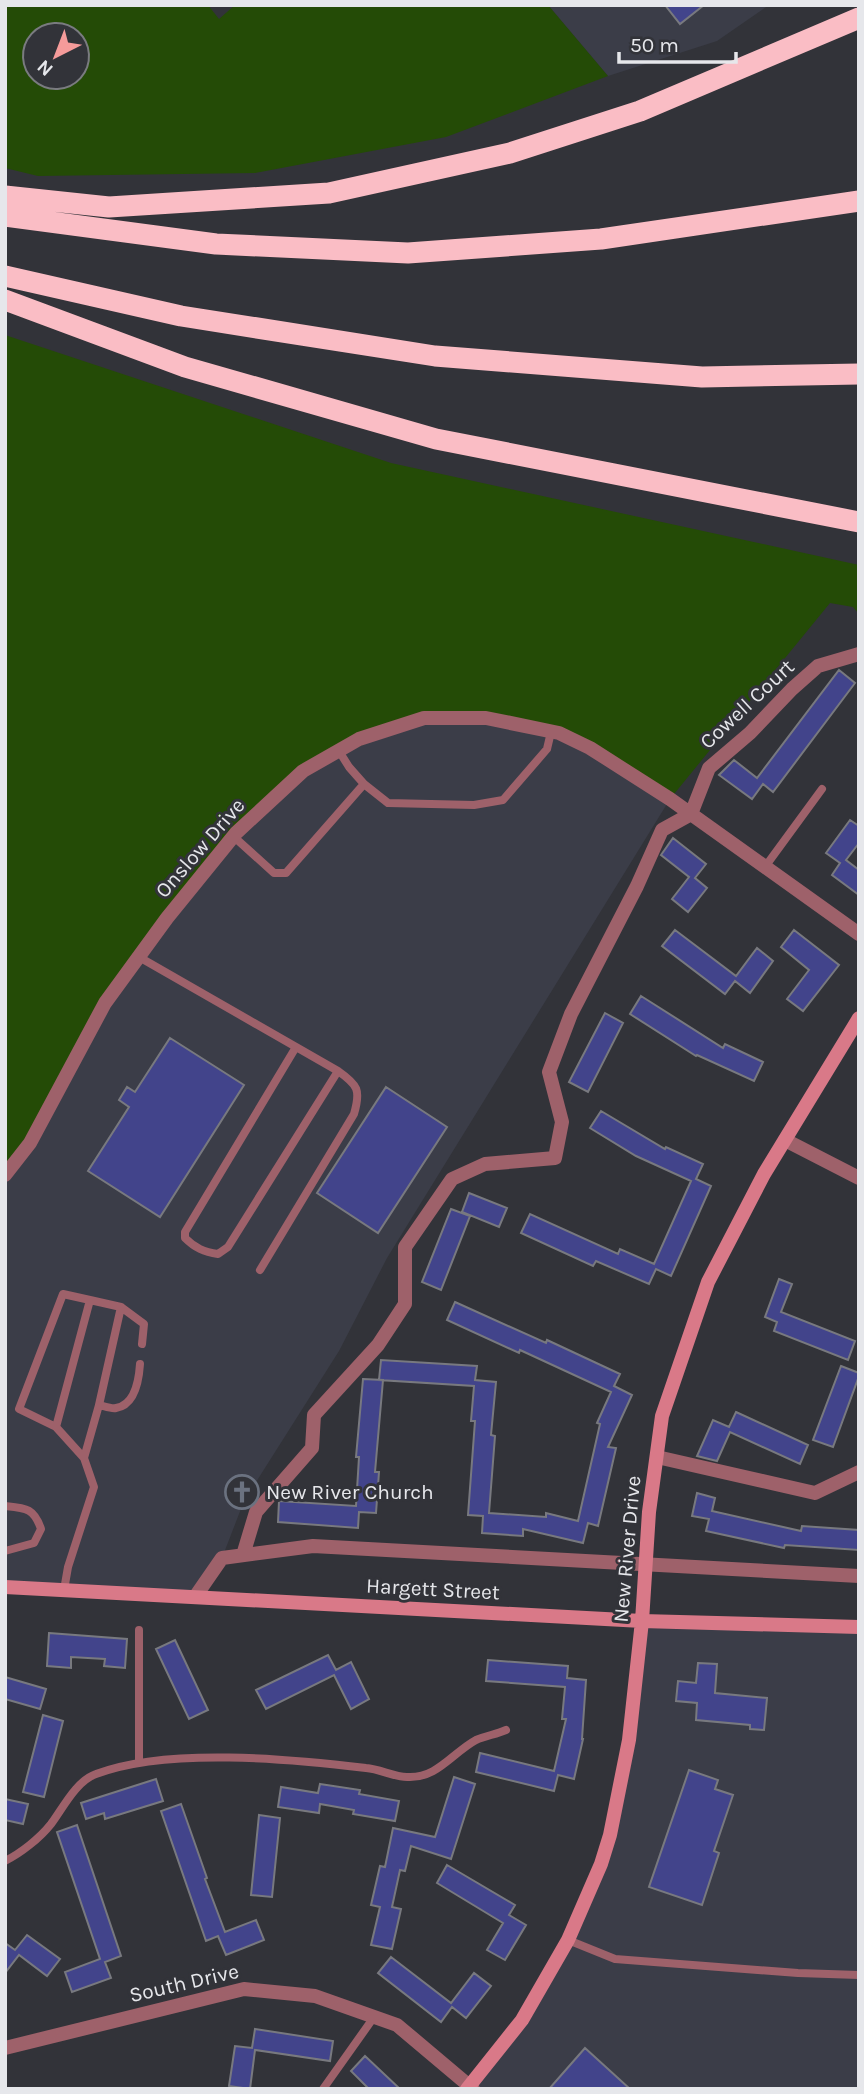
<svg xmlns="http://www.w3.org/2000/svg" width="864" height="2094" viewBox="0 0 864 2094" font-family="Karla,sans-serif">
	<rect width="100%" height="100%" fill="#323339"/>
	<path fill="#3b3d48" d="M548,5H769L717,41L608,76Z
		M424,718H486L559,733L670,799L387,1258L339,1351L244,1501L222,1558L195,1597L5,1587V1175L105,1003L167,918L303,771Z
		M642,1621L859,1627V2089H473L568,1940L610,1835Z"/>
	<path fill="#244b06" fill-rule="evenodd" d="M5,5H208L219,19L235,5H548L608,76L446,137L255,173L38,176L5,168ZM35,35H77V77H35Z
		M5,335L391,463L859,565V614L853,607L830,603L670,799L590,748L534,728L424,718L303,771L236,833L105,1003L5,1175Z"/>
	<path fill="#42448b" stroke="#78797f" stroke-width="2" d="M665,5H704L680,24Z
		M839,670L855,683L773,792L763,784L752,799L719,775L734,760L757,778Z
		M850,820L859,826V843L846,860L859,870V895L832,875L840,863L826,853Z
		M673,838L706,864L695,878L707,888L688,912L672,899L689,877L661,855Z
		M675,930L736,976L757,948L773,961L750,993L735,981L725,994L662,946Z
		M794,930L839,965L803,1011L787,999L809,970L781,947Z
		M641,996L723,1048L725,1044L763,1062L754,1081L697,1055L696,1056L630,1014Z
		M605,1013L623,1023L588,1092L569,1082Z
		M170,1038L244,1085L160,1217L88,1171L129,1107L119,1100L127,1087L135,1092Z
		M386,1087L447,1127L378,1233L317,1193Z
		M601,1111L665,1149L666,1147L703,1164L696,1179L711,1186L671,1276L656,1269L649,1284L596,1261L593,1266L521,1233L530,1214L618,1254L620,1249L654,1264L691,1181L636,1156L590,1128Z
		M469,1193L507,1208L499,1227L462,1212Z
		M451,1209L470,1216L441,1290L422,1282Z
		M779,1279L792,1284L781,1312L855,1341L848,1360L774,1331L777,1322L765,1317Z
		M455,1302L546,1343L547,1340L620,1374L614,1386L632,1395L608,1447L616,1448L598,1526L588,1523L583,1543L523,1529V1536L482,1533L483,1516L468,1515L475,1421H471L474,1386L379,1380L381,1360L477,1366L475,1380L496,1382L491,1435L495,1436L489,1513L546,1517V1513L578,1521L600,1424L597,1423L611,1392L520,1350L519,1353L447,1320Z
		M841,1366L859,1373V1376L833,1447L813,1440Z
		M363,1379L383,1380L375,1472H379L376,1513L359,1512L358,1528L278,1522L279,1501L356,1506L359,1457H356Z
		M736,1412L808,1445L800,1464L730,1432L717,1461L697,1456L713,1420L729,1427Z
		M697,1493L715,1498L712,1511L801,1531L802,1526L859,1530V1550L785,1545L784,1548L706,1531L709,1519L692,1516Z
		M49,1633L127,1639L125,1668L104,1666L105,1659L71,1657V1668L47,1666Z
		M175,1640L208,1710L189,1719L156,1649Z
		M328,1655L336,1670L351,1662L369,1699L351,1709L334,1675L266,1709L256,1690Z
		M488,1660L568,1666L567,1678L586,1680L582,1739H583L574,1779L558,1775L554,1791L476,1772L480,1753L554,1771L566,1719H562L565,1687L486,1681Z
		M698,1663L717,1664L715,1693L767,1698L764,1730L750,1729V1725L696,1720L697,1703L676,1701L678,1681L696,1683Z
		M5,1677L46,1689L40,1709L5,1699Z
		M43,1715L63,1721L44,1797L23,1792Z
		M689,1770L718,1780L715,1789L733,1795L714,1851L719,1853L702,1905L649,1887Z
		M454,1777L475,1784L451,1859L411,1846L405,1871L400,1870L392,1907L401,1909L392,1949L371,1945L380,1907L371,1905L380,1866L385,1867L393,1828L435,1837Z
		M156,1779L163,1801L105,1819L104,1813L86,1819L81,1803Z
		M320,1784L360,1790L359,1794L399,1801L395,1821L353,1814L354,1810L320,1804L319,1813L278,1807L281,1787L318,1793Z
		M5,1799L28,1804L23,1824L5,1820Z
		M181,1804L207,1878L205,1879L225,1932L256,1920L264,1940L226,1955L218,1936L206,1941L161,1811Z
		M259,1815L280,1818L272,1897L251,1895Z
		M77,1825L121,1956L105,1962L111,1978L72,1992L65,1972L100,1959L57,1832Z
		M447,1865L515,1905L509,1915L526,1925L505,1960L487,1950L503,1923L437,1883Z
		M27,1935L60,1959L47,1976L19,1955L5,1973V1943L15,1950Z
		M391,1957L451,2003L474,1973L491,1986L466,2018L452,2007L441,2022L378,1973Z
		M255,2029L333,2041L330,2061L255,2050L250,2089L229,2086L235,2046L252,2048Z
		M585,2048L630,2089H549Z
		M365,2056L400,2089H369L351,2071Z"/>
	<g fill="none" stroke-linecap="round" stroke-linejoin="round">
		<path stroke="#9e616a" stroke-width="8" d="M364,784L388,803L474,805L503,800L547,749L551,732
			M233,836L274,873H286L364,784L349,767L339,751
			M765,867L822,789
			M139,957L338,1071C358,1085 361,1090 354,1114L260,1270
			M296,1047L185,1232V1238C195,1248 204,1252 218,1254L228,1247L338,1071
			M99,1405L121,1307L144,1324L142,1344
			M56,1427L19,1409L63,1294L90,1300
			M84,1458L56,1427L90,1300L121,1307
			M5,1506C26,1508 34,1508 41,1529L34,1543L5,1551
			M64,1590L68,1567L94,1487L84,1458L99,1405C104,1406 111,1409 116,1408C135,1405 139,1379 140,1364
			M139,1763V1630
			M5,1861C21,1853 40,1838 51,1824C63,1808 76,1781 96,1774C167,1747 290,1759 366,1768C380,1769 394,1777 407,1777C437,1779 452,1753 476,1740C485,1736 497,1734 506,1730
			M568,1940L615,1959L798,1973L859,1975
			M323,2089L374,2017"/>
		<path stroke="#9e616a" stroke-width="14" d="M785,1140L859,1178
			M5,1175L30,1143L105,1003L167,918L236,833L303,771L359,739L424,718H486L559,733L590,748L670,799L859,934
			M657,1457L815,1493L859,1472
			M243,1555L256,1512L312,1448L314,1415L378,1345L405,1304V1247L452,1179L485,1164L555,1158L562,1122L549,1072L571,1014L637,886L662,830L691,814L709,768L750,733L792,689L818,666L859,654
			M195,1597L222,1558L313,1546L859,1576
			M5,2048L244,1989L315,1996L397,2025L473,2089"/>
		<path stroke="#d97988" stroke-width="14" d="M5,1587L642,1621L859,1627
			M467,2089L522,2020L568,1940L601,1864L610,1835L629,1740L642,1621L649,1512L662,1416L708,1282L764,1174L859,1018"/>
		<path stroke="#fabdc5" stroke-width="21" d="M5,196L109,207L329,193L510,153L640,111L859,18
			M5,216L216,244L408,253L601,239L859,201
			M5,276L181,316L435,356L702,377L859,374
			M5,300L185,367L436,439L859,522"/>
	</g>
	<defs>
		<g id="church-ring" transform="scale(1.75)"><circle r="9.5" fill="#323339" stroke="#6b7280" stroke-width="1.5"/><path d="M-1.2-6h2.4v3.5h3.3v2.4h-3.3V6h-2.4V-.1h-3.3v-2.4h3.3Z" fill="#6b7280"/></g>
	</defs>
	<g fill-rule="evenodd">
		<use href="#church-ring" x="242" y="1492"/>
	</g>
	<g text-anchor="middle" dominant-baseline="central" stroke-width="6" stroke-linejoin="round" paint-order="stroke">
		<g font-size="21" fill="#e6e7eb" stroke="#323339">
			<text transform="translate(747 704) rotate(-43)">Cowell Court</text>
			<text transform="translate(200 848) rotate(-49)">Onslow Drive</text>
			<text transform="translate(627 1549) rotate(-85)">New River Drive</text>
			<text transform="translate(433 1589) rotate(3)">Hargett Street</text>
			<text transform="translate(184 1983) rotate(-13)">South Drive</text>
		</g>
		<g font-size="21" fill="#e6e7eb" stroke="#323339" text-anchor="start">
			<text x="266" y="1492">New River Church</text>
		</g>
	</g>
	<rect width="864" height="2094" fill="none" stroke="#e6e7eb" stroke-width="14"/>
	<g transform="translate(56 56) rotate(222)"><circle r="33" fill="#323339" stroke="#7a7b80" stroke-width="2"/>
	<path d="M0-5L12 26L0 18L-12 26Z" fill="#f59b9a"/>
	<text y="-10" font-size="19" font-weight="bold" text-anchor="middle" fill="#e6e7eb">N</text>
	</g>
	<path d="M619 52v10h117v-10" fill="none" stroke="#e6e7eb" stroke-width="3.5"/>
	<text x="630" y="52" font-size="21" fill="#e6e7eb" stroke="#323339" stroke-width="5" paint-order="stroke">50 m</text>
</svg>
